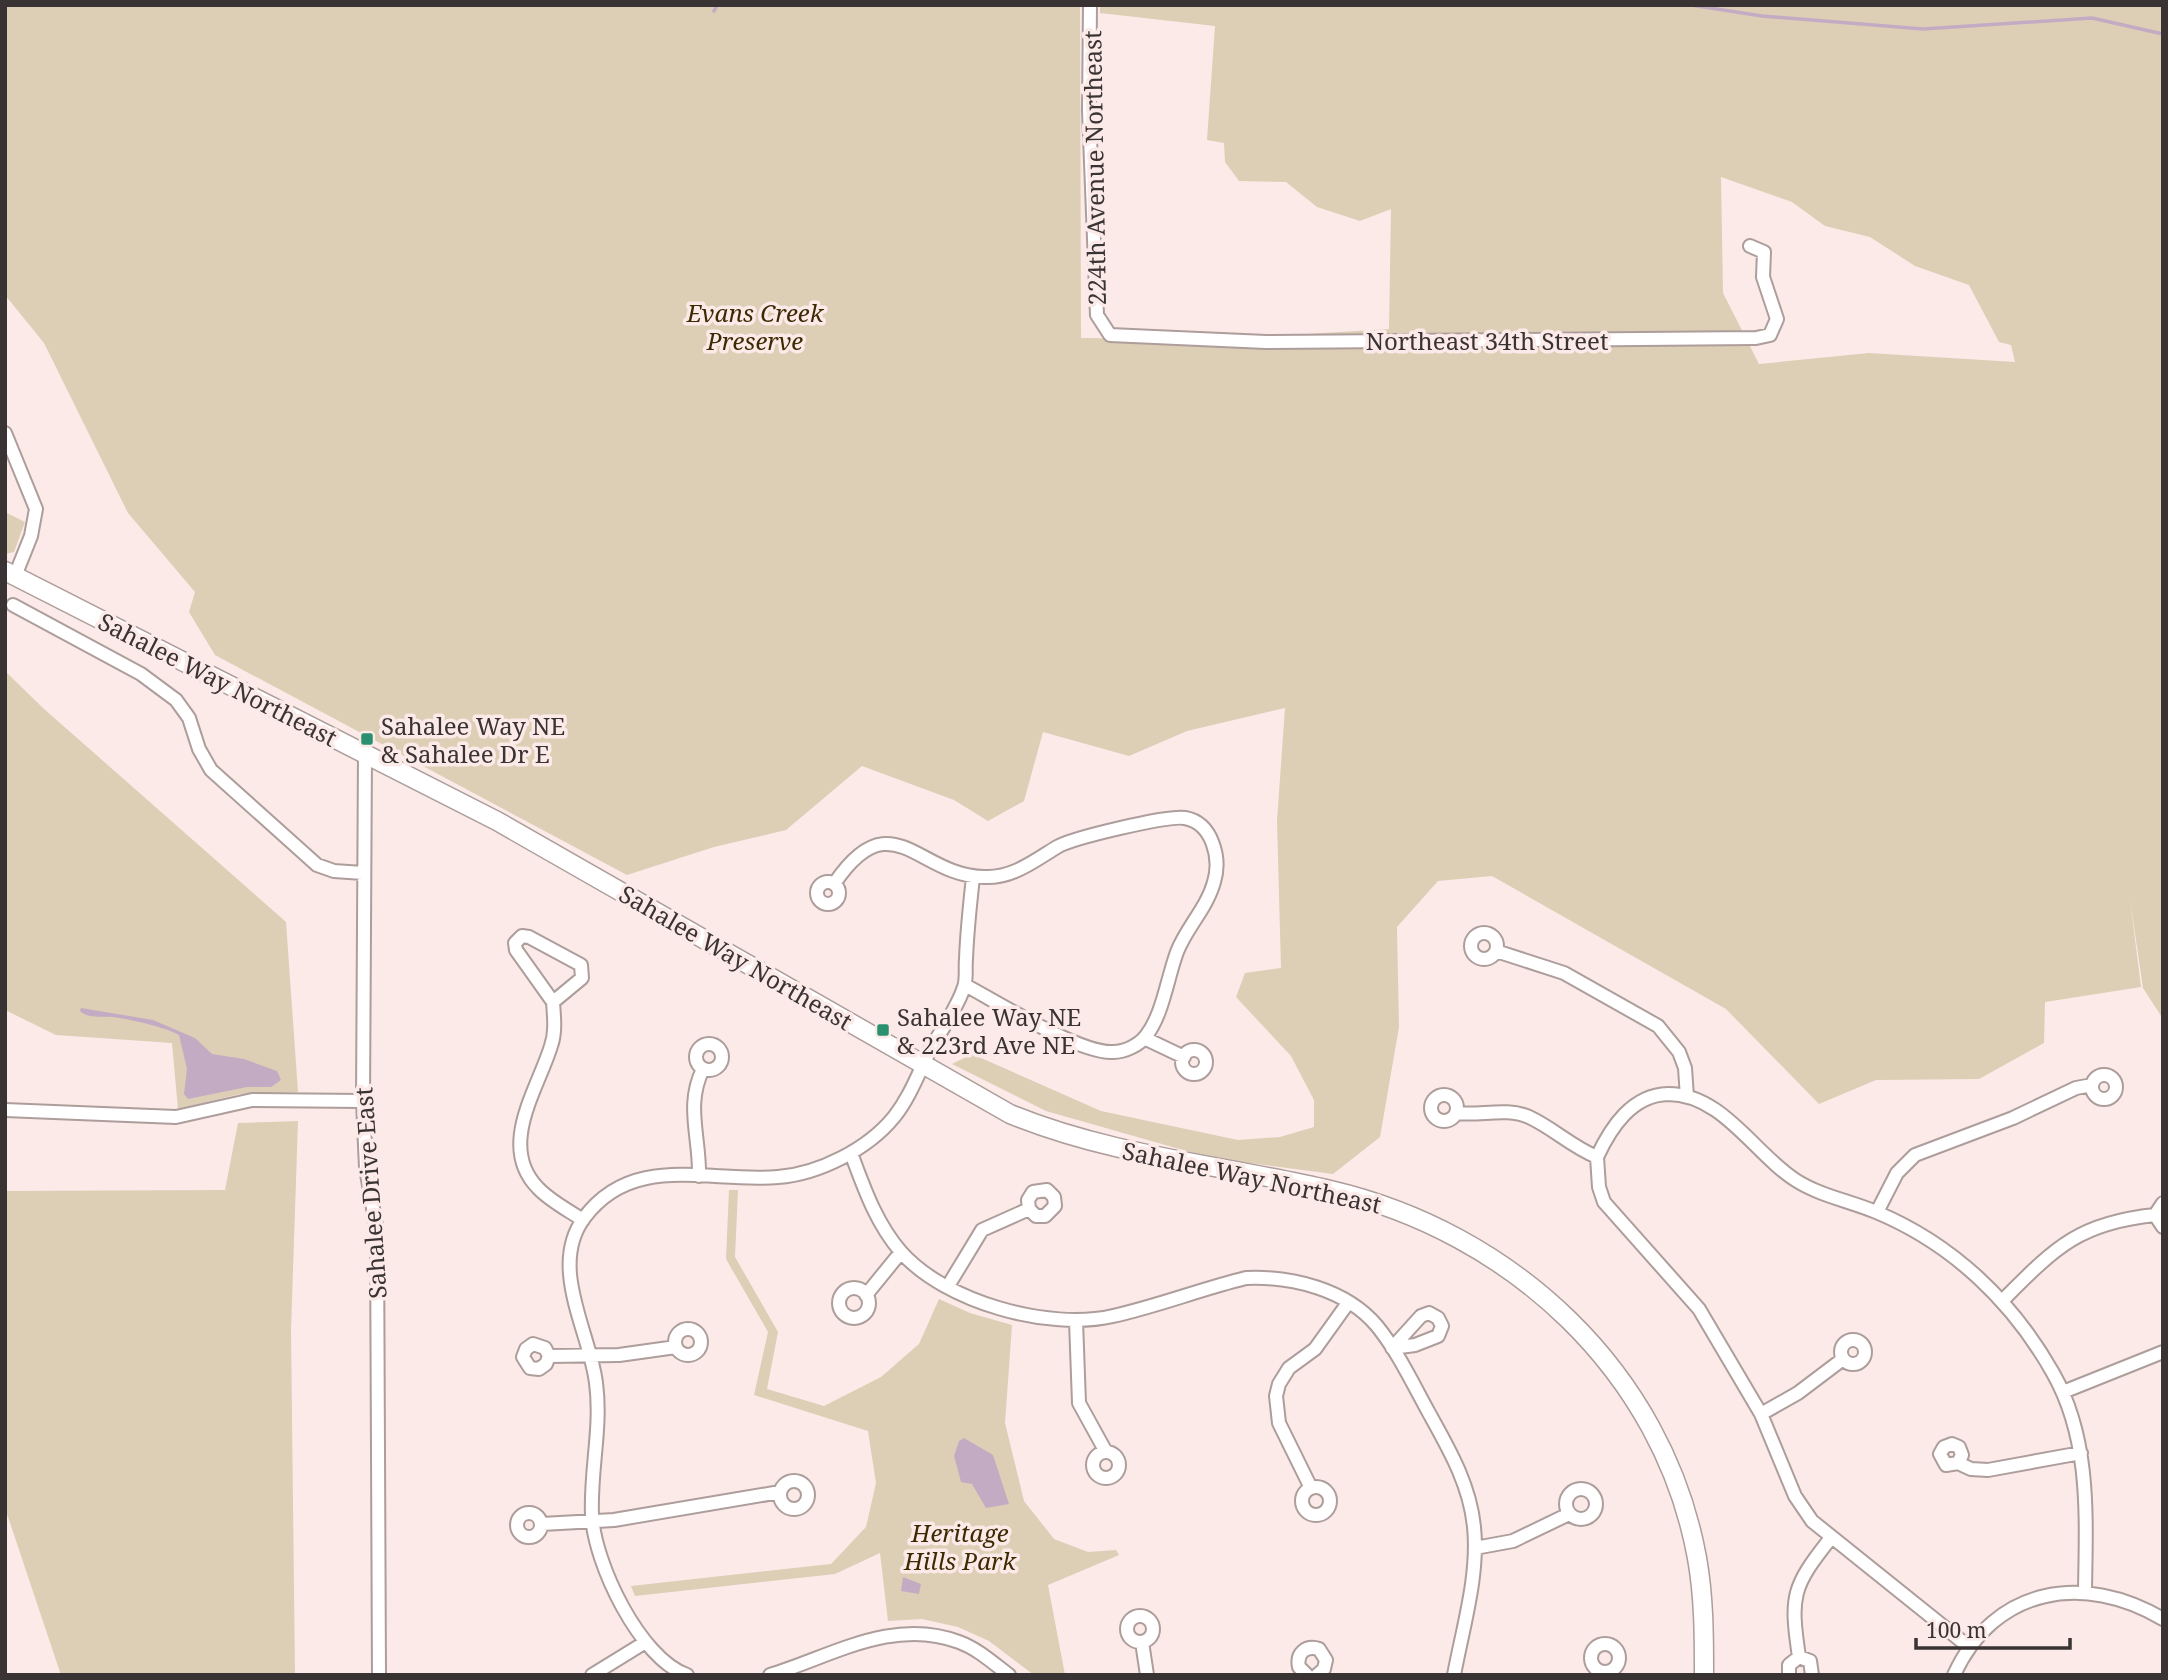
<svg xmlns="http://www.w3.org/2000/svg" width="2168" height="1680" viewBox="0 0 2168 1680" font-family="'Noto Serif',serif">
	<rect width="100%" height="100%" fill="#fbeae8"/>
	<path fill="#ddceb6" fill-rule="evenodd" d="M5,5H1080L1081,338L1306,340L1307,334L1389,329L1391,209L1360,221L1317,207L1286,182L1239,181L1225,162L1224,143L1207,140L1215,26L1100,13V5H2163V1019L2143,988L2130,899L2141,987L2045,1002L2044,1043L1979,1079L1876,1080L1819,1104L1726,1009L1492,876L1438,881L1397,927L1399,1027L1380,1137L1333,1174L1211,1158L1046,1111L952,1064L972,1054L1101,1111L1238,1140L1280,1137L1314,1127V1100L1291,1056L1236,997L1245,973L1281,968L1277,821L1285,708L1187,731L1129,756L1043,732L1024,801L988,821L954,800L862,766L786,830L714,847L627,875L215,655L189,612L195,592L128,513L44,343L5,295ZM1721,177L1792,202L1825,226L1870,237L1915,266L1969,285L1999,342L2011,345L2015,362L1869,353L1759,364L1723,293Z
		M5,512L25,522L14,552L5,554Z
		M5,671L43,708L286,922L298,1092L240,1094L178,1109L172,1043L56,1035L5,1010Z
		M298,1121L291,1330L295,1675H61L5,1508V1191L225,1190L238,1123Z
		M729,1190H738L735,1257L778,1332L767,1389L824,1406L881,1377L919,1344L939,1299L970,1313L1012,1325L1005,1423L1024,1501L1054,1539L1088,1552L1116,1550L1119,1555L1048,1585L1065,1675H1034L989,1641L958,1627L922,1619L888,1621L880,1553L835,1574L635,1596L631,1586L831,1564L866,1527L876,1483L868,1431L754,1395L768,1332L726,1259Z"/>
	<path fill="#c4abc4" d="M81,1008L153,1020L195,1038L212,1054L244,1059L277,1071L281,1080L271,1087H247L188,1099L184,1094L187,1069L179,1035C165,1027 129,1019 113,1017C101,1016 89,1019 80,1011Z
		M964,1438L993,1455L1009,1504L986,1508L972,1484L961,1482L954,1456L959,1441Z
		M903,1577L921,1584L919,1594L901,1591Z"/>
	<g fill="none" stroke-linecap="round" stroke-linejoin="round">
		<path stroke="#c4abc4" stroke-width="3.5" d="M1691,5L1762,16L1923,29L2092,18L2163,34
			M714,11L717,5"/>
		<g stroke="#ad9d9b" stroke-width="16">
			<path id="minor" d="M1090,5L1089,111L1097,315L1110,335L1266,342L1756,338L1770,335L1777,319L1763,277L1764,252L1750,246
				M5,433L36,509L31,536L15,576
				M13,605L141,674L176,700L189,718L199,749L211,770L317,865L334,871L363,873
				M365,753L363,1101L366,1168L377,1231L379,1675
				M817 893a11 11 0 1 1 22 0a11 11 0 1 1-22 0Z
				M834,884C892,798 918,877 985,877C1013,878 1034,861 1057,847C1072,838 1168,815 1185,818C1213,823 1221,859 1214,882C1207,908 1186,928 1177,952C1167,979 1163,1014 1146,1036C1139,1045 1125,1052 1113,1052C1080,1054 997,1002 965,985
				M1471 946a13 13 0 1 1 26 0a13 13 0 1 1-26 0Z
				M1496,951L1564,973L1658,1026L1679,1052L1685,1068L1687,1097
				M553,1002L516,950L515,943L522,936L529,937L581,965L582,978L553,1002C554,1017 556,1032 551,1046C538,1089 497,1146 538,1188C550,1201 568,1210 583,1220
				M1144,1038L1184,1057
				M696 1057a13 13 0 1 1 26 0a13 13 0 1 1-26 0Z
				M1182 1062a12 12 0 1 1 24 0a12 12 0 1 1-24 0Z
				M2092 1087a12 12 0 1 1 24 0a12 12 0 1 1-24 0Z
				M1431 1108a13 13 0 1 1 26 0a13 13 0 1 1-26 0Z
				M5,1110L176,1117L252,1100L363,1101
				M1457,1113C1480,1116 1507,1107 1529,1117C1553,1128 1572,1147 1597,1157L1599,1187L1604,1202L1699,1309L1761,1414L1795,1496L1812,1521L1969,1647
				M851,1153C864,1188 876,1223 901,1252C945,1302 1049,1331 1113,1316C1158,1306 1201,1289 1246,1278C1291,1276 1346,1289 1377,1326C1398,1352 1413,1384 1429,1413C1449,1449 1470,1485 1474,1527C1479,1575 1463,1627 1454,1675
				M1597,1157C1611,1127 1632,1095 1668,1094C1723,1094 1755,1155 1797,1181C1821,1196 1850,1201 1876,1212C1953,1244 2013,1302 2053,1373C2091,1440 2086,1517 2085,1591
				M699,1176C700,1137 685,1105 703,1069
				M2163,1203L2155,1215L2163,1227
				M1877,1212L1897,1173L1915,1155L2013,1118L2076,1088L2092,1085
				M948,1286L982,1230L1029,1209L1036,1216H1045L1055,1206L1054,1197L1047,1190L1033,1192L1028,1200L1029,1209
				M839 1303a15 15 0 1 1 30 0a15 15 0 1 1-30 0Z
				M866,1295L901,1252
				M2003,1300C2055,1248 2078,1223 2155,1215
				M1429,1313L1438,1318L1442,1326L1438,1336L1415,1345L1392,1348L1421,1316Z
				M1076,1321L1079,1403L1106,1452
				M675 1342a13 13 0 1 1 26 0a13 13 0 1 1-26 0Z
				M1841 1352a12 12 0 1 1 24 0a12 12 0 1 1-24 0Z
				M549,1356L545,1348L533,1344L526,1349L523,1357L530,1368L539,1369L546,1364L549,1356L619,1355L676,1347
				M2063,1392L2163,1352
				M1761,1414L1798,1393L1843,1359
				M1093 1465a13 13 0 1 1 26 0a13 13 0 1 1-26 0Z
				M1958,1463L1962,1455L1959,1447L1952,1444L1944,1447L1940,1454L1946,1465L1958,1463L1971,1469L1988,1470L2081,1453
				M780 1495a14 14 0 1 1 28 0a14 14 0 1 1-28 0Z
				M1302 1501a14 14 0 1 1 28 0a14 14 0 1 1-28 0Z
				M1311,1488L1279,1423L1276,1396L1279,1384L1289,1368L1315,1349L1348,1303
				M1566 1504a15 15 0 1 1 30 0a15 15 0 1 1-30 0Z
				M517 1525a12 12 0 1 1 24 0a12 12 0 1 1-24 0Z
				M542,1524L614,1520L780,1492
				M1475,1548L1513,1541L1569,1514
				M1127 1629a13 13 0 1 1 26 0a13 13 0 1 1-26 0Z
				M1142,1642L1147,1675
				M1591 1658a14 14 0 1 1 28 0a14 14 0 1 1-28 0Z
				M1799,1657C1790,1596 1792,1587 1830,1539
				M592,1675L644,1643
				M687,1675C640,1659 594,1563 592,1515C590,1471 602,1427 596,1383C590,1332 548,1267 584,1218C633,1152 708,1183 778,1177C819,1174 868,1149 894,1117C910,1097 918,1074 930,1050C941,1030 957,1009 964,987C967,979 965,968 966,959C967,932 970,904 973,877
				M770,1675C832,1656 893,1617 959,1642C978,1649 993,1663 1009,1675
				M1307,1675L1299,1667C1296,1653 1306,1645 1319,1649L1326,1660L1324,1669L1317,1675
				M1789,1675V1665L1799,1657L1810,1661L1812,1675
				M1954,1675C1994,1587 2084,1572 2163,1619"/>
		</g>
		<g stroke="#ad9d9b" stroke-width="21">
			<path id="secondary" d="M5,571L497,821L1010,1114C1112,1156 1223,1165 1330,1190C1511,1232 1663,1371 1697,1558C1704,1597 1704,1636 1704,1675"/>
		</g>
		<use href="#minor" stroke="#fff" stroke-width="12"/>
		<use href="#secondary" stroke="#fff" stroke-width="18"/>
	</g>
	<g fill="#29916f" stroke="#fbeae8" stroke-width="2.5">
		<rect x="360" y="732" width="14" height="14" rx="3.5"/>
		<rect x="876" y="1023" width="14" height="14" rx="3.5"/>
	</g>
	<g text-anchor="middle" dominant-baseline="central" stroke-width="7" stroke-linejoin="round" paint-order="stroke">
		<g font-size="24" fill="#3a3333" stroke="#fbeae8">
			<text transform="translate(1094 168) rotate(-91)">224th Avenue Northeast</text>
			<text x="1487" y="340">Northeast 34th Street</text>
			<text transform="translate(218 679) rotate(27)">Sahalee Way Northeast</text>
			<text transform="translate(736 957) rotate(30)">Sahalee Way Northeast</text>
			<text transform="translate(1252 1177) rotate(12)">Sahalee Way Northeast</text>
			<text transform="translate(370 1193) rotate(-94)">Sahalee Drive East</text>
		</g>
		<g font-size="24" font-style="italic" fill="#3d2a03" stroke="#fbeae8">
			<text x="755" y="312">Evans Creek<tspan x="755" dy="28">Preserve</tspan></text>
			<text x="960" y="1532">Heritage<tspan x="960" dy="28">Hills Park</tspan></text>
		</g>
		<g font-size="24" fill="#3a3333" stroke="#fbeae8" text-anchor="start">
			<text x="381" y="725">Sahalee Way NE<tspan x="381" dy="28">&amp; Sahalee Dr E</tspan></text>
			<text x="897" y="1016">Sahalee Way NE<tspan x="897" dy="28">&amp; 223rd Ave NE</tspan></text>
		</g>
	</g>
	<rect width="2168" height="1680" fill="none" stroke="#3a3333" stroke-width="14"/>
	<path d="M1916 1638v10h154v-10" fill="none" stroke="#3a3333" stroke-width="3.5"/>
	<text x="1926" y="1638" font-size="21" fill="#3a3333" stroke="#fbeae8" stroke-width="5" paint-order="stroke">100 m</text>
</svg>
